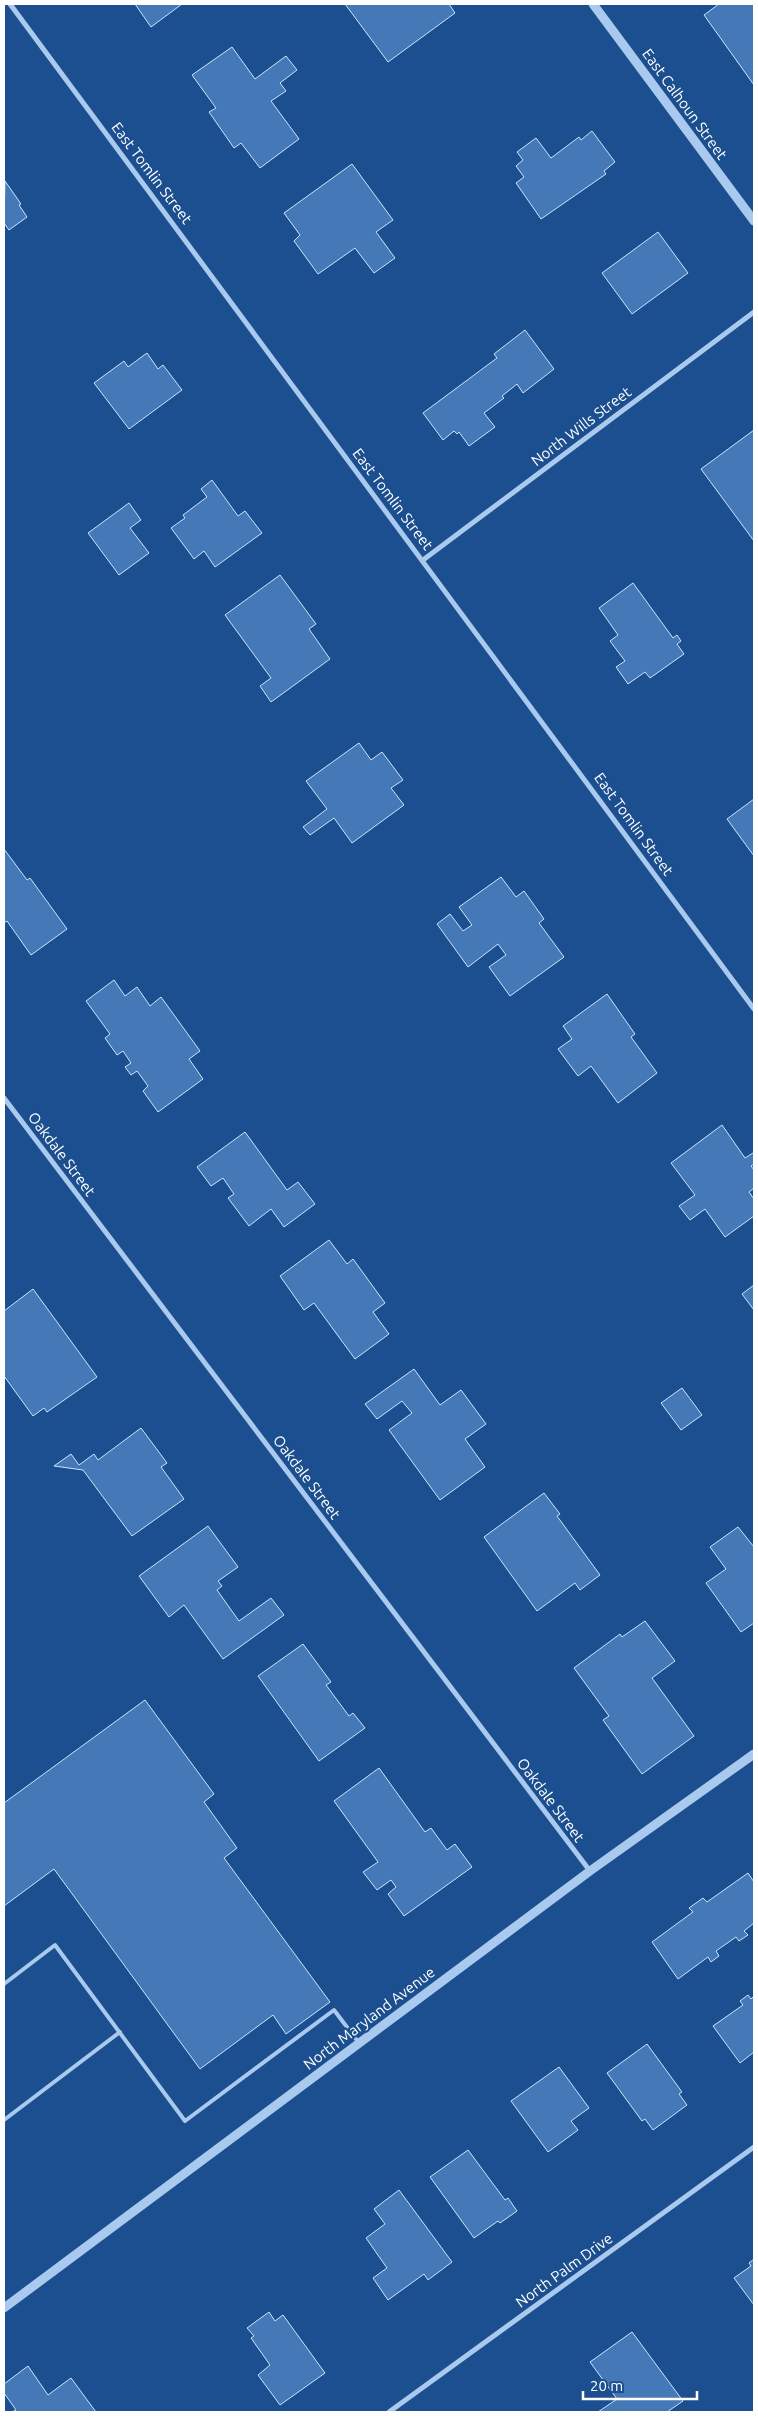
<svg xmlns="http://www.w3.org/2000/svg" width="758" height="2416" viewBox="0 0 758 2416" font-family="Ubuntu,sans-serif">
	<rect width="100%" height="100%" fill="#1b4f8f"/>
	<path fill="#4478b7" stroke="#cfe3fa" d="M135,4H182L151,27Z
		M345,4H449L455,13L388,62Z
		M719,4H754V85L704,15Z
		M232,47L255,79L286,56L297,70L280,83L286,91L271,101L299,139L260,168L241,143L234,148L209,112L216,108L192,75Z
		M592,131L615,162L604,171L606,174L541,219L516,183L524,177L516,166L523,160L517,152L536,138L551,158L579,137L581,140Z
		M352,164L393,220L376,232L395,258L374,273L355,248L318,274L294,241L300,235L284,213Z
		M5,181L21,204L19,205L27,217L9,230L4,223Z
		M658,232L688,273L632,314L602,273Z
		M525,330L554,369L523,393L517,384L502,396L504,398L484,413L495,427L469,446L459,432L457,434L454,431L443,440L423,413L497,358L494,354Z
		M147,353L158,369L163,365L182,390L129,429L94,383L124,361L128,367Z
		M754,430V541L701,469Z
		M212,480L238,516L245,511L262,533L215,567L204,551L194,559L171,528L185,518L183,515L207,497L201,489Z
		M129,503L141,520L130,528L149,553L119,575L88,533Z
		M280,575L316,624L309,629L330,659L271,702L260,686L271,678L225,615Z
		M633,583L673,638L677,635L681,641L677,644L684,654L650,678L645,672L628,684L616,667L625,661L610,641L618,635L599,608Z
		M359,743L371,760L382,752L403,780L391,788L404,805L352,843L334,818L310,835L303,827L327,809L306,781Z
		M754,799V856L727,819Z
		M4,849L27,880L30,878L67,929L31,955L7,921L4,923Z
		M501,877L516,897L524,891L544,919L539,923L564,957L510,996L489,967L506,955L498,944L468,967L437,924L450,914L463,931L472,925L459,907Z
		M114,980L125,996L137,987L150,1006L161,997L200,1051L189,1059L203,1079L158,1112L143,1091L148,1086L137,1071L131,1075L125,1067L131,1063L123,1051L117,1055L105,1038L110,1034L86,1001Z
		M607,994L635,1034L631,1037L657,1073L618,1103L591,1066L578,1076L558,1049L572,1039L563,1026Z
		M722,1125L745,1158L753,1153L754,1155V1164L751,1166L754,1170V1188L749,1192L754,1199V1216L725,1237L705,1209L690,1220L679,1206L695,1195L671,1163Z
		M245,1132L287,1190L298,1182L315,1204L284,1227L271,1209L249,1226L228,1198L234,1194L223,1178L211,1186L197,1167Z
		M329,1240L347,1264L353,1259L385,1303L373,1312L389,1334L355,1359L314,1303L304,1310L280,1276Z
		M754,1285V1310L742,1294Z
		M33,1289L97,1377L47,1412L44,1408L33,1416L4,1376V1311Z
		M414,1369L440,1405L461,1390L486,1424L465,1439L485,1467L440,1500L389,1430L412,1413L402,1401L377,1419L365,1404Z
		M682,1388L702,1415L681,1430L661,1403Z
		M141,1428L167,1463L161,1467L184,1499L132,1536L83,1470L54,1466L71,1454L79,1465L94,1454L98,1460Z
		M544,1493L560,1514L557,1516L600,1575L580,1590L575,1583L537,1611L484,1537Z
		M208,1526L238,1567L218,1581L222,1586L217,1590L239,1621L271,1598L284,1615L223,1659L184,1605L169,1617L139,1576Z
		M738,1527L754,1547V1623L741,1632L706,1583L726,1569L710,1547Z
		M645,1621L675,1661L652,1678L694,1736L642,1774L603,1720L609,1716L574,1668L620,1634L622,1637Z
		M303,1644L331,1682L326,1685L349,1716L353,1713L365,1728L319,1761L258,1676Z
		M145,1700L214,1794L204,1802L237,1848L224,1858L330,2002L286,2034L273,2015L200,2069L54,1869L4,1906V1803Z
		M379,1768L425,1832L431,1828L447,1850L455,1844L472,1867L404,1916L388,1894L396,1887L391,1880L377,1890L363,1872L378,1862L334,1801Z
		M748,1873L754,1882V1923L744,1931L748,1935L739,1941L736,1937L716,1951L719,1956L711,1962L708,1957L678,1979L652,1942L693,1912L689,1908L703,1898L707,1902Z
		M748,1995L751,1999L754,1996V2052L740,2063L713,2026L743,2005L740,2001Z
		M647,2044L682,2092L679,2094L687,2105L653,2130L645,2119L642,2121L607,2073Z
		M559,2067L589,2108L571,2121L578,2130L548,2152L511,2101Z
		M468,2150L505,2200L508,2198L517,2211L500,2223L498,2221L474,2238L430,2177Z
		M399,2190L452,2262L428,2280L424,2274L388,2300L373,2278L387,2268L366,2238L385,2224L374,2209Z
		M754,2259V2305L734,2278L751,2266L749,2263Z
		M269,2312L275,2321L283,2315L325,2373L280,2405L258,2375L270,2365L251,2338L254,2336L247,2328Z
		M632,2332L683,2401L667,2412H598L617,2399L590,2362Z
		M28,2366L48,2395L71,2378L96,2412H12L16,2410L4,2393V2384Z"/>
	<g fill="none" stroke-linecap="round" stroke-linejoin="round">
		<path stroke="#a9c9ee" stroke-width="4" d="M4,1984L55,1945L185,2121L334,2010L359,2043
			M4,2120L120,2032"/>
		<path stroke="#a9c9ee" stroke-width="5" d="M10,4L754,1009
			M423,560L754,312
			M4,1098L590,1871
			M389,2412L754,2147"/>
		<path stroke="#a9c9ee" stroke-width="9" d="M593,4L754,221
			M4,2308L590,1871L754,1754"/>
	</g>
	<g text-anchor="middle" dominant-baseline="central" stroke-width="4.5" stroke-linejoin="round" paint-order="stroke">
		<g font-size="15" fill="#fff" stroke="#1b4f8f">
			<text transform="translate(685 104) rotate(54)">East Calhoun Street</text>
			<text transform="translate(152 173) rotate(53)">East Tomlin Street</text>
			<text transform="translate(581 426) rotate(-37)">North Wills Street</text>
			<text transform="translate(393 499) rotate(53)">East Tomlin Street</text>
			<text transform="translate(634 824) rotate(54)">East Tomlin Street</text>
			<text transform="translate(62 1154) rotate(53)">Oakdale Street</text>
			<text transform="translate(307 1477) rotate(53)">Oakdale Street</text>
			<text transform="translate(551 1800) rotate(53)">Oakdale Street</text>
			<text transform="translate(369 2018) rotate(-37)">North Maryland Avenue</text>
			<text transform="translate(564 2270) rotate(-36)">North Palm Drive</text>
		</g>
	</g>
	<rect width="758" height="2416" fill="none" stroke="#ffffff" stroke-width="10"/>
	<path d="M583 2391v8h114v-8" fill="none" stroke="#ffffff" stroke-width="2.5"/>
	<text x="590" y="2391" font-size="15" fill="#ffffff" stroke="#1b4f8f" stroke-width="4" paint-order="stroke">20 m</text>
</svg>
